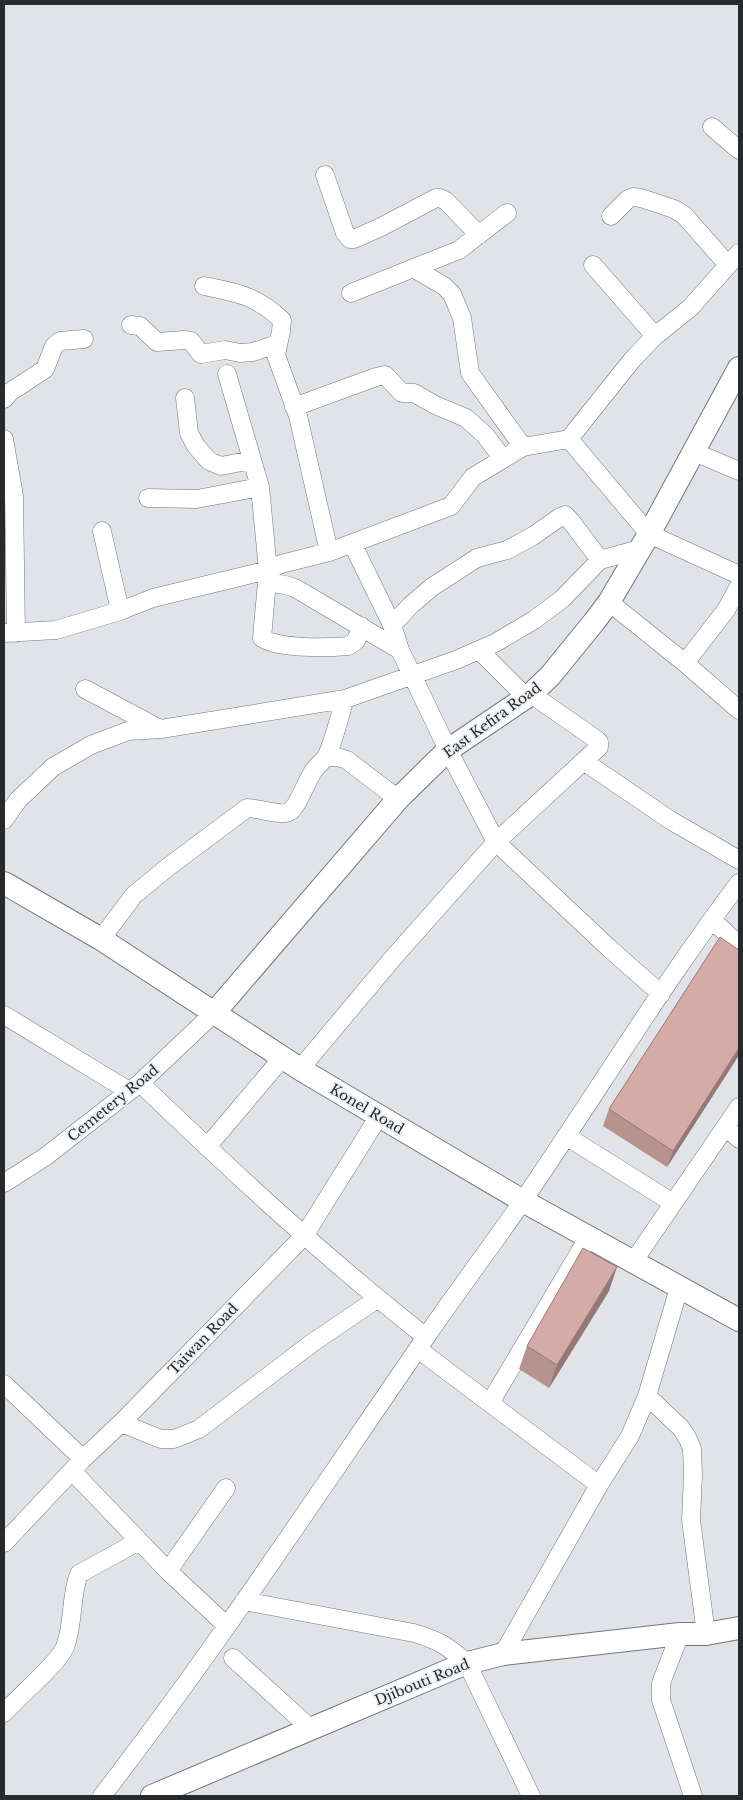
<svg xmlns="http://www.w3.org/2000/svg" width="743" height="1800" viewBox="0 0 743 1800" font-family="'Libre Baskerville',serif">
	<rect width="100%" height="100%" fill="#e0e4e8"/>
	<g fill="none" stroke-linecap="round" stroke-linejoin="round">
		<g stroke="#727579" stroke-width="19">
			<path id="minor" d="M712,127L739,150
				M325,175L345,233L350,239H354L381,227L436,198H440L446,201L479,235
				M611,216L628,199L633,197L641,198L674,209L684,215L728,265
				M593,265L655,336
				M413,268L444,286L452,294L462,318L470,373L523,447
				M204,286C238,293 255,295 282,320L281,331L276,355L298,416L329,552
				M351,293L459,250L507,213
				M131,325L140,326L157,342L184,340L191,341L201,354L225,350L240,353L253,352L277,344
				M227,374L260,487L268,570L262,638C279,649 327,648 348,646L356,641L361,626
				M185,398L189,433L196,446L209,461L221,466L252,460
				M4,399L10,392L45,369L54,346L60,341L84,339
				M294,407L376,377L385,375L402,393H414L435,405L466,418L485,435L503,459
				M4,439L14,496L16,633
				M569,439L649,534L739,575
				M694,452L739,471
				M148,498L197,499L260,487
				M102,531L120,611
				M352,543L392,625L400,650L448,750L496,842L609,948L661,994
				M268,585C277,582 286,585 295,588L400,650
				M609,602L685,663L739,710
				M392,625L411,605L432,587L477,558L507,550L533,536L560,517L565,515L570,520L600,560
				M4,633L56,630L120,611L153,598L268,570L281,564L329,552L451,506L473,477L523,447L569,439L632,360L655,336L690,308L739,253
				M480,651L526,697
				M685,663L726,610L739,586
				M85,689L158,728
				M326,757H337L347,760L398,799
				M585,762L670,820L739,860
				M4,820L18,800L53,767L91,745L128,731L161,729L345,699L456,660L495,643L534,620L562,599L600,560L640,549
				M712,920L739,945
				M101,939L134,895L168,867L247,808C257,808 282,816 289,812C298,807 307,780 314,770C318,764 325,760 327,755C335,738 339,717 345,699
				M4,1015L129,1091
				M300,1069L393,958L496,842L599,747V742L597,740L531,694
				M140,1083C232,1171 325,1258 426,1337
				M726,1127L739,1139
				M566,1136L673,1203
				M207,1147L283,1057
				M4,1183L45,1157L140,1083L214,1013
				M633,1262L739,1107
				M419,1350L599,1485
				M4,1384L83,1459
				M647,1396L681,1428L688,1439L692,1449L693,1475L691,1520L706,1634
				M490,1403L588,1238
				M121,1423L161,1439H174L199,1429L312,1343L377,1299
				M72,1471L168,1571L227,1626
				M4,1543L83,1459L121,1423L304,1236L379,1116
				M168,1571L226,1488
				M244,1601L414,1633C440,1641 446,1645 467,1663L531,1796
				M680,1634L661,1683V1700L693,1796
				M503,1654L599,1485L630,1436L647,1396L679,1288
				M233,1658L311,1729
				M4,1713C18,1697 59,1663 65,1647C74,1624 70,1597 79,1574L139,1541
				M102,1796C217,1647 321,1489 428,1334C458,1290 491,1247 522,1202C595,1096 661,986 739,883"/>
		</g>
		<g stroke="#727579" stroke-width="24">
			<path id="major" d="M4,883L101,939L300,1069L379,1116L523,1201L739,1320
				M214,1013L398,799L448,750L531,694L550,676L594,622L609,602L649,534L739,368
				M152,1796L464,1664L503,1654L680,1634H706L739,1628"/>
		</g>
		<use href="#minor" stroke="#fff" stroke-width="18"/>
		<use href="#major" stroke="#fff" stroke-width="22"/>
	</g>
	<path fill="#b79390" d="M739,950V1055L667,1167L603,1126L609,1109Z
		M609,1291L549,1388L519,1369L527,1346Z"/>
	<path fill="#957875" d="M739,1048V1055L667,1167L673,1151Z
		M617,1267L609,1291L549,1388L557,1365Z"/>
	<path fill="#d5aba7" stroke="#957875" d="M720,937L739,950V1048L673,1151L609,1109Z
		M583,1248L617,1267L557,1365L527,1346Z"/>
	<g text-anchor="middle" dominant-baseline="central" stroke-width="4" stroke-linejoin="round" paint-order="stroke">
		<g font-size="14" fill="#27292a" stroke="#edf1f5">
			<text transform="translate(492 720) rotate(-36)">East Kefira Road</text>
			<text transform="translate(113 1103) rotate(-39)">Cemetery Road</text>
			<text transform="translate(367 1109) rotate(31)">Konel Road</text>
			<text transform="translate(203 1339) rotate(-46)">Taiwan Road</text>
			<text transform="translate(422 1682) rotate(-22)">Djibouti Road</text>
		</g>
	</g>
	<rect width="743" height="1800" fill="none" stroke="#27292a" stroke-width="10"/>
</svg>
